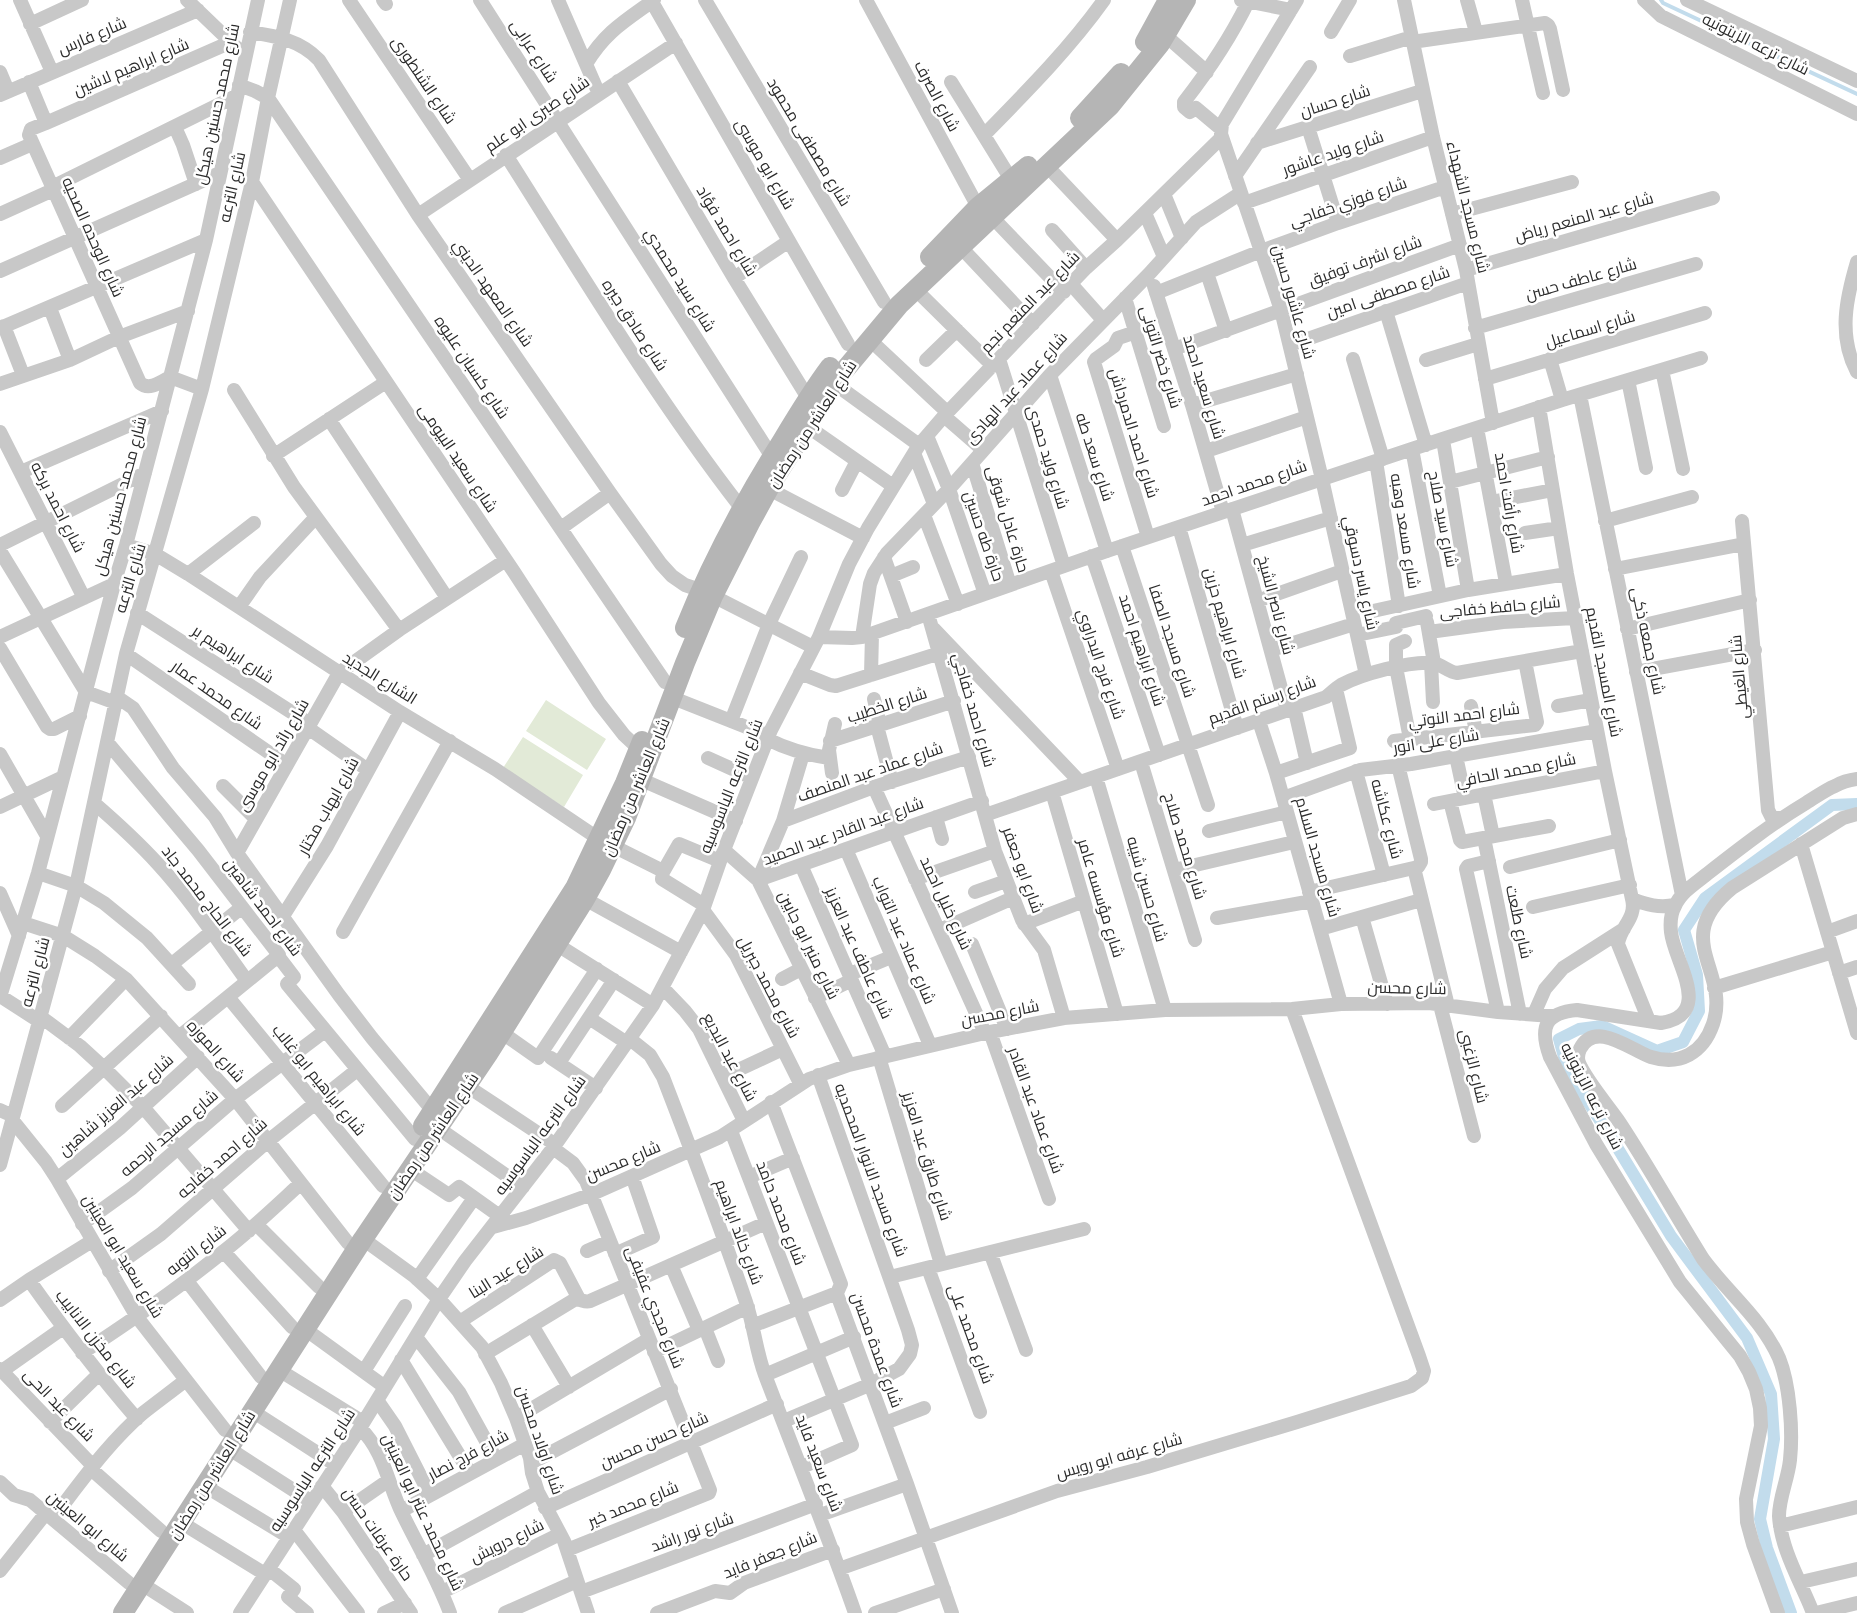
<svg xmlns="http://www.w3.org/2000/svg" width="1857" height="1613" viewBox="0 0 1857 1613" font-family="Karla,Cairo,sans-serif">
	<rect width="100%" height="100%" fill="#fff"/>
	<path fill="#e2ead7" d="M546,700L606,739L587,770L526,731Z
		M523,737L583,775L564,807L503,768Z"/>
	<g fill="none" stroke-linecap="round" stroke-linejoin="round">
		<path stroke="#c2dcec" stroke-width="4" d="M1661,0L1663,3L1857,94"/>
		<path stroke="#c2dcec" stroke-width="12" d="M1791,1613L1767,1548L1760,1519L1774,1439L1771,1394L1747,1338L1671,1236L1617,1147L1583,1094L1564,1057L1559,1039L1579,1029L1602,1026L1657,1051L1683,1042L1699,1011L1697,975L1684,930L1705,898L1832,805L1857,804"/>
		<path stroke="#c8c8c8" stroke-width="14" d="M20,0L52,72
			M187,0L237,48
			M349,0L470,180
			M383,0L386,4
			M480,0L772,457
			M558,0L599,94
			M705,0L884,302
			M866,0L978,207
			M1241,0L1291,10
			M1297,0L1222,124L1221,134L1281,310L1322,479L1366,675
			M1404,0L1433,137L1466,270L1493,423
			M1467,0L1476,32
			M1522,0L1543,93
			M1644,0L1661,16L1857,114
			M1687,0L1857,81
			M652,2L848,344
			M30,24L82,0
			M250,32C276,36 300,40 319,60L418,215L610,493L661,564L672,576L685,585L700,590
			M1331,32L1350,0
			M1165,35L1207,72
			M1412,42L1545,23L1548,25L1550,29L1563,90
			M1350,56L1412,37
			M586,64C605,32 625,21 654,0
			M0,72L8,91
			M618,81L734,278L808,398
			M29,82L46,123L31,129L29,135L140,383C149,391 161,382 170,377L202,389
			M951,82L1012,181
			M239,85L255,91L268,98L665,682
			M0,95L198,10
			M46,123L231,42
			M175,127L183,145L196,184
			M1308,127L1338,223
			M1221,129L1196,108L1190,112L1184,107V102C1209,70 1231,37 1249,0
			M984,135C1026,92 1069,49 1104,0
			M1257,143L1422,91
			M506,155C582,275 655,397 742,509
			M0,158L32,144
			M1047,166L1117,240
			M1235,176L1310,67
			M252,182L514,572L599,703L624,735L639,749
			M52,187L236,96
			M1164,194L1182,238
			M1244,203L1433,137
			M1145,213L1164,257
			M0,214L53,190
			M1452,214L1572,182
			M418,215L676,43
			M992,217L1064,292
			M1052,230L1086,268
			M955,241L1033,324
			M1857,262C1846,299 1838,336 1857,372
			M1466,270L1713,198
			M0,271L220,173
			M1207,273L1226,331
			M734,278L789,241
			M1071,284L1103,320
			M1154,286L1192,405L1223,512
			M915,289L993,366
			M1156,293L1261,251L1338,223L1445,187
			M1125,298L1164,426
			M50,308L70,360
			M1386,311L1426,445
			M4,326L23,375
			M0,328L206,240
			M1475,328L1696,264
			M1136,332L1118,338L1114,346L1096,359L1094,362L1148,537
			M869,339L947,412
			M1290,345L1468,283
			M1174,349L1460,245
			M999,359L1064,566
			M1353,359L1383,459
			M1550,359L1562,400
			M926,360L957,330
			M1426,360L1478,344
			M1662,370L1683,469
			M1050,375L1107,551
			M1485,379L1705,313
			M1628,380L1646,468
			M0,384L70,360L119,337L188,311
			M835,384L919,445
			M234,390L294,487L399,630
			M1580,395L1682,895
			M1192,405L1297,374
			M1539,407L1567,574L1605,771L1632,899C1647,905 1659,908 1675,905
			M944,416L983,450
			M329,419L447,598
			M807,426L893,486
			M1477,428L1506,583
			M0,432L84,598
			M927,436L949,489L985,594
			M1443,440L1468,590
			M1412,449L1440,596
			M1206,451L1307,417
			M914,453L934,504
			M273,456L386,382
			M1376,461L1399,606
			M972,463L1010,585
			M21,472L162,411
			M1450,482L1548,457
			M769,489L863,538
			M842,490L857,461
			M1491,502L1553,490
			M1232,509L1287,710
			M924,515L958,604
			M1605,521L1692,497
			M1742,521L1768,810L1772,818H1782
			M1179,527L1237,728
			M561,528L610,493
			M1525,533L1559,528
			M0,545L145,473
			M126,545L155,554L188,574L400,712L495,769L599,839L663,871L662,879L704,905
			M1242,545L1331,518
			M1122,546L1208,805
			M0,551L86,692L116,703
			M1092,556L1159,755
			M884,557L907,622
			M1615,569L1744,544
			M1051,571L1118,769
			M188,574L254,523
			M891,576L913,567
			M713,596L813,647
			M1257,601L1342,571
			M239,607L260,577L315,518
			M1373,611L1468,590L1567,574
			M137,613L310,724
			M928,614L995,851L1022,920L1044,950L1064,1018
			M1427,622L1434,663
			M934,629L1080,782
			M1627,629L1750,600
			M1429,632L1503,622L1575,618
			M1357,635L1396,627V623L1426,616
			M0,637L114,584
			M819,637L852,638L862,637L1107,551L1412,449L1562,400L1701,358
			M862,637L870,584L874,573L887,553L949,489L1050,375L1149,274L1196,222L1241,193
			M1405,641L1396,645V667L1410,739
			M0,648L47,727L50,729H54L80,716
			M1271,650L1354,624
			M126,654L287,765
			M1431,663L1433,702
			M1636,672L1755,650
			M800,673L830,685L836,686L940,653
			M871,675L872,634
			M117,697L133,708L173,768L215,817L237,853L339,995L372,1038L433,1111
			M673,698L769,736
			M874,699L880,725
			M1471,706L1476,732
			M1558,706L1591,700
			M1294,707L1307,763
			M731,721L769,624L801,557
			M1259,721L1276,773L1341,1004
			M877,726L892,782
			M308,728L368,770
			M767,739C787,749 807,755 829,758
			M830,741L954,701
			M1394,741L1535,725L1537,722L1525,661
			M107,742L198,850L279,955L278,956L294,977L287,984L415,1139
			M0,754L47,836
			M803,754L783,821L758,880L982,801
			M1456,756L1465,798
			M708,758L752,778
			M1141,762L1195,940
			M1356,771L1384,875
			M832,773L829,750L835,724
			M1276,773L1350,748L1336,689
			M1096,777L1165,1010
			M642,780L736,821
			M223,786L256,819
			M874,787L985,1033
			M1052,792L1117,1014
			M1484,794L1493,836
			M1283,798L1360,770L1411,764L1597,731
			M1450,801L1460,840L1462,842L1549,826
			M94,803C116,822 138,842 158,864C191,900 218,941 247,981
			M1434,804L1605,771
			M0,807L63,777
			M985,815L1326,697C1331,693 1336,688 1341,685C1361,674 1410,661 1432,663C1442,664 1448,672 1457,673L1582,651
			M936,817L942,839
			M783,821L874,787L969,757
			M1209,831L1287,812
			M1484,838L1520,1014
			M1801,844L1857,1033
			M846,849L930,1045
			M724,850L758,880L849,1065
			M237,853L339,673L399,630L506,560
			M1489,861L1468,866L1466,869L1498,1012
			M801,865L885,1056
			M1510,867L1620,840
			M1414,868L1448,1006
			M1174,870L1294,842
			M663,872L679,844L720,861
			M38,873L76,886L104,903L147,938L189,984
			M915,879L995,851
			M975,892L1006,881
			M1309,892L1418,867L1421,862V859L1398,765
			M0,893L19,936
			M585,899L681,952
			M1632,899C1637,918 1620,927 1618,944L1649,1021
			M1533,907L1630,885
			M703,910L736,955L800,1083
			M283,916L327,846L400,712
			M1362,917L1387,1004
			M1217,918L1312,901
			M23,923L63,936L95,956L126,979L235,1099L348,1243
			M1024,924L1084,901
			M1320,929L1421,900
			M940,930L1013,898
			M343,932L450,741
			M1827,932L1857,921
			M556,944L653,1005
			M972,944L1007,1029
			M172,964L242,907
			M1839,973L1857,967
			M850,974L891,957
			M782,979L801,969
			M663,988L685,1011L699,1029L744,1121
			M1714,988L1833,952
			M0,996L39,1021
			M0,997L38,873L114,584L126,545L206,240L258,0
			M228,997L383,1186
			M815,998L852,980
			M1440,1005L1474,1136
			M1534,1014L1545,989L1563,968L1624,929
			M41,1017L80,1046L104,1068L143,1107L249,1231
			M589,1018L627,1043
			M501,1032L538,1058L597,969
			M990,1032L1049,1199
			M180,1036L278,956
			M69,1038L126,979
			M630,1039L650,1055L663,1077C692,1152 720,1226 746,1302C754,1326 756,1351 765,1375C795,1454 827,1533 855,1613
			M879,1057L941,1264
			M551,1058L596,1088
			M559,1063L614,980
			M723,1077L783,1049
			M467,1086L556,1145
			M771,1102L841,1284L837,1293L838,1297L907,1484L952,1613
			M62,1106L161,1016
			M0,1110L13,1116
			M13,1121L46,1162L57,1179L137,1317L225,1430
			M438,1128L523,1187
			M731,1131L852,1445L802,1467
			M553,1148L573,1163L586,1181L710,1490L709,1493L567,1550
			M0,1165L76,886L126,654L202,389L252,182L268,98L290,0
			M410,1169L449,1195L459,1187L501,1217
			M749,1177L793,1158
			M57,1179L120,1128L198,1057
			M82,1224L132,1188L235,1099L325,1031
			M256,1224L319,1287
			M493,1227L526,1218L592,1194L720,1137L809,1079L849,1065L985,1033L1064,1018L1165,1010L1292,1009L1341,1004L1429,1003L1498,1012L1552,1016
			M363,1239L414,1276L439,1299L482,1347L501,1383L516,1418L530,1458L532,1473L538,1492L564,1541L588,1613
			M587,1251L610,1241
			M224,1252L292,1327
			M990,1252L1026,1350
			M615,1254L653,1237L632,1176
			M671,1265L699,1330
			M928,1268L980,1412
			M109,1271L161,1234L268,1141L357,1070
			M890,1277L1084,1229
			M417,1279L474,1198
			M29,1280C63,1328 98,1374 137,1419
			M187,1281L261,1377
			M0,1300L29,1280L92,1241
			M461,1321L554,1260L560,1263L579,1299
			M532,1325L569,1387
			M752,1326L837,1293
			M705,1328L718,1361
			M305,1329L385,1387
			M416,1337L459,1392L496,1459
			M654,1352L748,1307
			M82,1353C131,1321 179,1288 224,1251C251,1230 276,1206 301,1183
			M485,1354L574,1300C580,1298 584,1303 590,1301L766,1223
			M401,1360L470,1473
			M0,1369L93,1466
			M279,1370L363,1422
			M2,1371L63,1328
			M364,1371L405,1306
			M765,1375L854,1337
			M377,1400L395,1426L430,1495
			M252,1411L336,1465
			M516,1418L649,1339
			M784,1421L871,1384L899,1369L910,1354L912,1345L908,1330L818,1075
			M50,1422L99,1374
			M885,1423L924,1408
			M360,1428C384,1451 388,1484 402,1513C418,1546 437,1578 450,1613
			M228,1448L312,1502
			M531,1463L671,1389
			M91,1469L161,1531
			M0,1482L14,1495L30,1500L129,1583
			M205,1486L289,1537
			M322,1486L343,1512L411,1613
			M545,1508L777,1404
			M401,1511L525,1444
			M343,1512L389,1480
			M820,1515L907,1484
			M53,1518C81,1482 108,1443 143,1413C157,1402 172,1391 186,1380
			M182,1523L265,1574
			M1780,1526L1857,1507
			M294,1530L358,1613
			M423,1555L538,1492
			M269,1569L294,1589L288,1597L307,1613
			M839,1569L1057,1491L1147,1467L1297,1422L1411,1386L1422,1378L1424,1371L1419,1356L1292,1009
			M0,1571L46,1513
			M1801,1582L1857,1569
			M142,1584L187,1613
			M442,1592L560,1534
			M581,1592L816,1504
			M240,1613L360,1428L439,1299L465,1261L553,1148L653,1005L703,910L724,850L771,730L819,637L849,564L868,528L919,445L944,416L1086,268L1117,240L1221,138
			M384,1613L405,1603
			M505,1613L577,1581
			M657,1613L715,1591L730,1593L744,1583L833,1550
			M875,1613L944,1589
			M1778,1613L1753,1544L1747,1522L1746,1499L1761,1426L1760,1408L1756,1389L1749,1372L1740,1356L1680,1282L1596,1144L1550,1057C1539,1027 1545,1013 1577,1010L1661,1023C1715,1014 1674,962 1671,932C1670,923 1671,913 1675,906C1681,892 1696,883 1707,874C1739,849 1771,824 1806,803C1816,797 1825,790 1835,786C1842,782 1849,780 1857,779
			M1813,1613C1801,1582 1781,1550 1779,1516C1779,1498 1788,1479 1790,1460C1793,1432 1790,1385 1779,1358C1762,1319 1728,1293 1703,1259C1675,1214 1649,1167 1620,1123C1609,1107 1586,1080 1579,1063C1577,1058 1578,1054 1580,1049C1595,1019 1632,1051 1651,1057C1680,1066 1703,1053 1713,1024C1731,970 1669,940 1732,888L1843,818L1857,814
			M1816,1613L1857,1603"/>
		<path stroke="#b5b5b5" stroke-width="20" d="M1145,42L1168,0
			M1080,118L1121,73
			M930,257L978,207L1028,166
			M685,628C711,563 745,500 782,441C797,416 812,391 830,367
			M423,1126L575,888L625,783L642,741
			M123,1613L363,1239L488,1054L585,899L601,870L626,818L685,663L713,596L750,523L773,481L838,378L899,305L1110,106L1160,44L1186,0"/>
	</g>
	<g text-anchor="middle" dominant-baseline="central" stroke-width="5" stroke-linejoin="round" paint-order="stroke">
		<g font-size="16" fill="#2b2b2b" stroke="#fff">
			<text transform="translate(92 36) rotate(-23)">شارع فارس</text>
			<text transform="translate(1756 44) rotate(27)">شارع ترعه الزيتونيه</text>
			<text transform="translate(534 51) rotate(57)">شارع عرابى</text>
			<text transform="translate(131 67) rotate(-23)">شارع ابراهيم لاشين</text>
			<text transform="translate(424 80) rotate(56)">شارع الشنطورى</text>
			<text transform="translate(937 96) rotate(62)">شارع الصرف</text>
			<text transform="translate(1335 101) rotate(-18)">شارع حسان</text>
			<text transform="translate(217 104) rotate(-78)">شارع محمد حسنين هيكل</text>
			<text transform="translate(537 114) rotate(-34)">شارع صبرى ابو علم</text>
			<text transform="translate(809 142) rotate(59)">شارع مصطفى محمود</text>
			<text transform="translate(1333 153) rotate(-19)">شارع وليد عاشور</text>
			<text transform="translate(765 164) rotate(60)">شارع ابو موسى</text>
			<text transform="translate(232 187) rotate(-77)">شارع الترعه</text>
			<text transform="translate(1348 202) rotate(-19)">شارع فوزي خفاجي</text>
			<text transform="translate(1468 207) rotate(76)">شارع مسجد الشهداء</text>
			<text transform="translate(1584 217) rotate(-16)">شارع عبد المنعم رياض</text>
			<text transform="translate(727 231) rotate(59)">شارع احمد فؤاد</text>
			<text transform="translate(93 237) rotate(66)">شارع الوحده الصحيه</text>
			<text transform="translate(1365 261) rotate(-20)">شارع اشرف توفيق</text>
			<text transform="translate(1581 279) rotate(-16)">شارع عاطف حسن</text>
			<text transform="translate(680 280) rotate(58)">شارع سيد محمدي</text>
			<text transform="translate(1388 292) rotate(-19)">شارع مصطفى امين</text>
			<text transform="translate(493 293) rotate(55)">شارع المعهد الديني</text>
			<text transform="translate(1030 302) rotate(-46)">شارع عبد المنعم نجم</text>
			<text transform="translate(1294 302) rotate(74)">شارع عاشور حسين</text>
			<text transform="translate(635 325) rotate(57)">شارع صادق جيره</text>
			<text transform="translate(1590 329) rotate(-17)">شارع اسماعيل</text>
			<text transform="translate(1161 357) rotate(73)">شارع خضر التونى</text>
			<text transform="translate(472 367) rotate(56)">شارع كسبان عليوه</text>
			<text transform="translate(1204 387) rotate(73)">شارع سعيد احمد</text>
			<text transform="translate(1016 388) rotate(-48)">شارع عماد عبد الهادى</text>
			<text transform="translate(812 424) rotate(-57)">شارع العاشر من رمضان</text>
			<text transform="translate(1134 433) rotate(73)">شارع احمد الدمرداش</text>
			<text transform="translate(1048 457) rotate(73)">شارع وليد حمدى</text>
			<text transform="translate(1095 457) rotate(72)">شارع سعد طه</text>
			<text transform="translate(458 458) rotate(56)">شارع سعيد البيومى</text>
			<text transform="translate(1254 483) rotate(-19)">شارع محمد احمد</text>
			<text transform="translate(120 496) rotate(-75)">شارع محمد حسنين هيكل</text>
			<text transform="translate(1509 503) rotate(80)">شارع رأفت احمد</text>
			<text transform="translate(58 507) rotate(63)">شارع احمد بركه</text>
			<text transform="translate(1008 519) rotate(73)">حارة عادل شوقى</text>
			<text transform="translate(1443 519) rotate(79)">شارع سيد صلاح</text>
			<text transform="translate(1405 531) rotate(81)">شارع مسعد وهبه</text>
			<text transform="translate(984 536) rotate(71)">حارة طه حسين</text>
			<text transform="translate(1361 573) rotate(78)">شارع ياسر دسوقي</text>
			<text transform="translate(130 578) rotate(-73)">شارع الترعه</text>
			<text transform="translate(1276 605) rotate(75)">شارع ناصر الشيخ</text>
			<text transform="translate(1500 607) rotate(-5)">شارع حافظ خفاجى</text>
			<text transform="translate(1225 623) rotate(74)">شارع ابراهيم حزين</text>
			<text transform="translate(1172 641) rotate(72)">شارع مسجد الصفا</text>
			<text transform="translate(1648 641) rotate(78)">شارع جمعه ذكى</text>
			<text transform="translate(1142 650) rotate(72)">شارع ابراهيم احمد</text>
			<text transform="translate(233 654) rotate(33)">شارع ابراهيم بر</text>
			<text transform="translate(1101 664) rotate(71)">شارع فرج البدراوي</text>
			<text transform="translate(1604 672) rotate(79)">شارع المسجد القديم</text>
			<text transform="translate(1739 677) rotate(-95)">شارع الغيطي</text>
			<text transform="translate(380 678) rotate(32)">الشارع الجديد</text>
			<text transform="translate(217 695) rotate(35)">شارع محمد عمار</text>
			<text transform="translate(1262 700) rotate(-20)">شارع رستم القديم</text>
			<text transform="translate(887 705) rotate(-18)">شارع الخطيب</text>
			<text transform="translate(974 710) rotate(74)">شارع احمد خفاجي</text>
			<text transform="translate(1464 715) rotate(-7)">شارع احمد النوتي</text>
			<text transform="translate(1436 741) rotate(-9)">شارع على انور</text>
			<text transform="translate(273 755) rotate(-60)">شارع رائد ابو موسى</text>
			<text transform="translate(1516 770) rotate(-11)">شارع محمد الحافي</text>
			<text transform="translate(870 772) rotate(-19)">شارع عماد عبد المنصف</text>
			<text transform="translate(731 786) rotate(-68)">شارع الترعه الباسوسيه</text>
			<text transform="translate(636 787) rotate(-67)">شارع العاشر من رمضان</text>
			<text transform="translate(328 806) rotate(-61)">شارع ايهاب مختار</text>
			<text transform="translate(1387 819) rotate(75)">شارع عكاشه</text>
			<text transform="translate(843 831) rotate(-20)">شارع عبد القادر عبد الحميد</text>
			<text transform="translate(1185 846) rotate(73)">شارع محمد صلاح</text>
			<text transform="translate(1318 857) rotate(74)">شارع مسجد السلام</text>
			<text transform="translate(1023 870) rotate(70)">شارع ابو جعفر</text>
			<text transform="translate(1147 889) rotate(74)">شارع حسين شيبه</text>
			<text transform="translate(1101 898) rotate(73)">شارع مؤسسه عامر</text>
			<text transform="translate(207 901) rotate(52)">شارع الحاج محمد جاد</text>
			<text transform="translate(946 903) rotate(65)">شارع خليل احمد</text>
			<text transform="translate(263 907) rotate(53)">شارع احمد شاهين</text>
			<text transform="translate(1519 922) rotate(78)">شارع طلعت</text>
			<text transform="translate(904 940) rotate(67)">شارع عماد عبد التواب</text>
			<text transform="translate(809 945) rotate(64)">شارع منير ابو جابين</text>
			<text transform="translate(859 953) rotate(66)">شارع عاطف عبد العزيز</text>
			<text transform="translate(35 972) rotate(-75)">شارع الترعه</text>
			<text transform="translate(769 987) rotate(62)">شارع محمد جبريل</text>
			<text transform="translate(1407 988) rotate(1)">شارع محسن</text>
			<text transform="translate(1000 1013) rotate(-11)">شارع محسن</text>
			<text transform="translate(216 1051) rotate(48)">شارع الموزه</text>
			<text transform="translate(730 1057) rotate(62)">شارع عبد البديع</text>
			<text transform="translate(1474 1066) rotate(76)">شارع الزغبى</text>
			<text transform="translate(319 1080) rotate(51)">شارع ابراهيم ابو غالب</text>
			<text transform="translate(1592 1096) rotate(63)">شارع ترعه الزيتونيه</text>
			<text transform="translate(116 1105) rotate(-41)">شارع عبد العزيز شاهين</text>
			<text transform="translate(1036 1110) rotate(70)">شارع عماد عبد القادر</text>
			<text transform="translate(169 1133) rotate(-41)">شارع مسجد الرحمه</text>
			<text transform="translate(540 1135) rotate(-54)">شارع الترعه الباسوسيه</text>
			<text transform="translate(433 1136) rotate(-56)">شارع العاشر من رمضان</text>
			<text transform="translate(927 1156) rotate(73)">شارع طارق عبد العزيز</text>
			<text transform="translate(222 1158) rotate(-41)">شارع احمد خفاجه</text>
			<text transform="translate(623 1161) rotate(-23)">شارع محسن</text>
			<text transform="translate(871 1170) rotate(70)">شارع مسجد الانوار المحمديه</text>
			<text transform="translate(781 1213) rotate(69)">شارع محمد حامد</text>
			<text transform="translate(739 1232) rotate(70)">شارع خالد ابراهيم</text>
			<text transform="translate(196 1250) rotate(-38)">شارع التوبه</text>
			<text transform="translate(123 1256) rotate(59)">شارع سعيد ابو العينين</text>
			<text transform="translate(506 1272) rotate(-32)">شارع عيد البنا</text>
			<text transform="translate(655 1307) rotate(68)">شارع مجدي عفيفى</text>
			<text transform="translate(971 1334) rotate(70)">شارع محمد على</text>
			<text transform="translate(96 1339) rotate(52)">شارع مخزن الانابيب</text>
			<text transform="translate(877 1350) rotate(70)">شارع عمدة محسن</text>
			<text transform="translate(59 1405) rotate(46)">شارع عبد الحى</text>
			<text transform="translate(540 1440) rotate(71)">شارع اولاد محسن</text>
			<text transform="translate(654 1440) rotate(-24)">شارع حسن محسن</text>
			<text transform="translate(468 1455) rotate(-28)">شارع فرج نصار</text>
			<text transform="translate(1119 1456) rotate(-16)">شارع عرفه ابو رويس</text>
			<text transform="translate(819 1463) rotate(69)">شارع سعيد فايد</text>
			<text transform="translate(312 1470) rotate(-57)">شارع الترعه الباسوسيه</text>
			<text transform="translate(212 1475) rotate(-58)">شارع العاشر من رمضان</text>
			<text transform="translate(633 1504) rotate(-22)">شارع محمد خير</text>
			<text transform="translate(423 1512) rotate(65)">شارع محمد عنتر ابو العينين</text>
			<text transform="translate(88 1526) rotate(40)">شارع ابو العينين</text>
			<text transform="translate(692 1532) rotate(-20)">شارع نور راشد</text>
			<text transform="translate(378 1534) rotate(55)">حارة عرفات حسن</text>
			<text transform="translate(507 1541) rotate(-26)">شارع درويش</text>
			<text transform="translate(770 1555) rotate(-22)">شارع جعفر فايد</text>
		</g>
	</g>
</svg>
